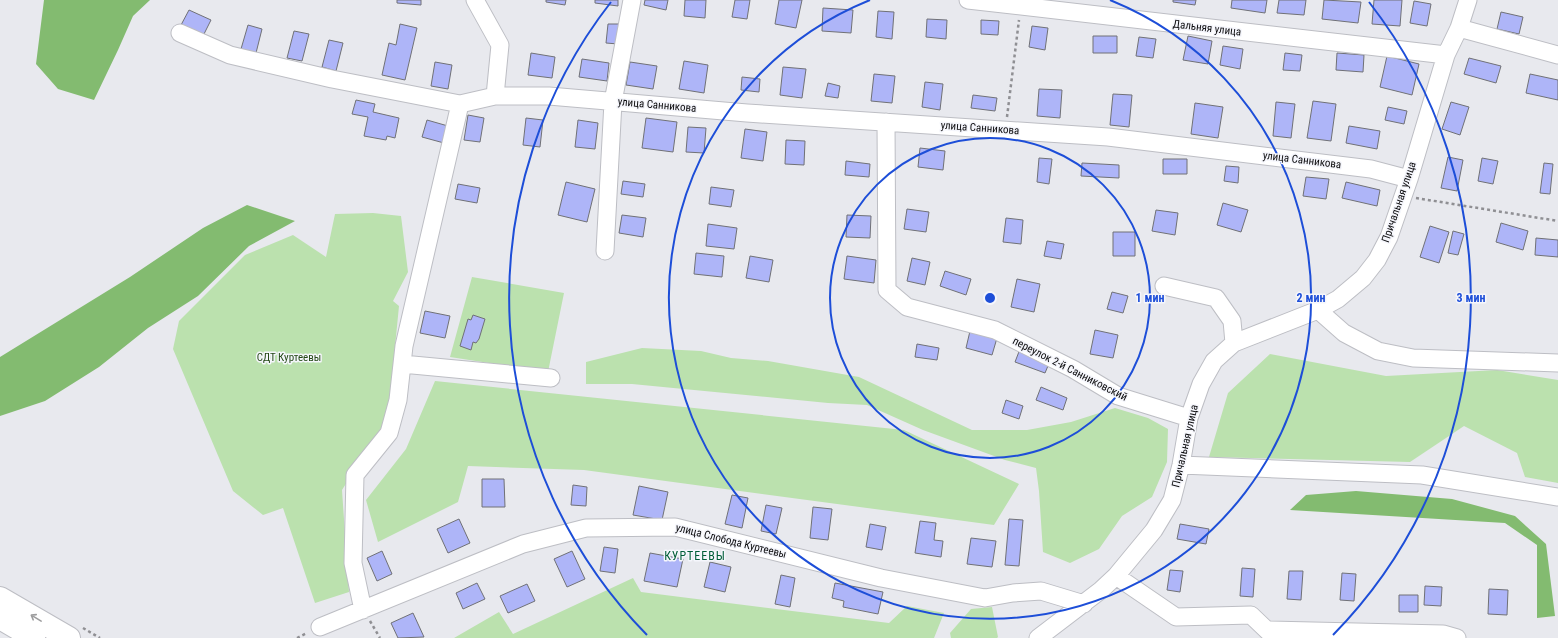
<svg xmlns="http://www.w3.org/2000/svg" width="1558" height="638" viewBox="0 0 1558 638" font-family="'Roboto Condensed',sans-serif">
	<rect width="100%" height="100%" fill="#e8e9ee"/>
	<path fill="#bbe1ae" d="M373,213L401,216L408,272L393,301L399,306L388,417L342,490L349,592L315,603L283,508L263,515L233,491L173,349L179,321L245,255L293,235L326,257L335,214Z
		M472,277L564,293L548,372L450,357Z
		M642,348L701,351L731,358L768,361L859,377L972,430H1027L1071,422L1115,408L1148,418L1168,429L1167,462L1152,497L1122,516L1099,549L1070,563L1043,552L1039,491L1036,468L1005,460L923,430L867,405L828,403L632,384H586V362Z
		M1270,354L1386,376L1497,370L1558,380V483L1525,477L1517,453L1464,426L1410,462L1209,457L1228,393Z
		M435,381L904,430L1019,484L994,525L584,470L468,466L458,502L378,542L366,500L406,449Z
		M633,578L641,592L889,623L907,606L944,613L934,638H454L499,612L513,634Z
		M992,607L998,637L997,638H951L950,633L971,609Z"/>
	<path fill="#83bb70" d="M44,0H150L133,16L118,50L94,100L58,89L36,64Z
		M247,205L295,221L249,246L198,296L148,328L99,367L45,401L0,416V357L130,277L203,228Z
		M1356,491L1452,499L1515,516L1546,544L1555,616L1537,618V545L1505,523L1290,510L1306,495Z"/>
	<path fill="#aeb5f8" stroke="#707176" d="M397,0H421V5L397,3Z
		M546,0H566L565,5L546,2Z
		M595,0H618V6L595,3Z
		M645,0H668L666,10L644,5Z
		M685,0H706L705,18L684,16Z
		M735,0H750L747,19L732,17Z
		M779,0H802L796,28L775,24Z
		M1173,0H1196L1195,5L1173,2Z
		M1232,0H1267L1265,13L1231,8Z
		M1279,0H1306L1304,15L1277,13Z
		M1324,0L1361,2L1358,23L1322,19Z
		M1374,0H1402L1400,26L1372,24Z
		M1414,1L1431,4L1427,26L1410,23Z
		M823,8L853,10L851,33L822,31Z
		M189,10L211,20L203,36L181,25Z
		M878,11L894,12L892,39L876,37Z
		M1501,12L1523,17L1519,34L1497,29Z
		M927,19L947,20L946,39L926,37Z
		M981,20L999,21L998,35L981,34Z
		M400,24L417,28L405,80L382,75L389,43L396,45Z
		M608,24H619L618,44L606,43Z
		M248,25L262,29L256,53L241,49Z
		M1032,26L1048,28L1045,50L1029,47Z
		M294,31L309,34L302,61L287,58Z
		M1093,36H1117V53H1093Z
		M1188,36L1212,41L1208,64L1183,60Z
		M1139,37L1156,39L1153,58L1136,56Z
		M329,40L343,43L336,71L322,67Z
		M1223,46L1243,49L1240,69L1220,65Z
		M531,53L555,57L552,78L528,75Z
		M1285,53L1302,55L1300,71L1283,70Z
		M1337,53L1364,55L1363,72L1336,70Z
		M1387,56L1419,64L1412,95L1380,87Z
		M1469,58L1501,66L1496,83L1464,74Z
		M582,59L609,63L607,81L579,77Z
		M684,61L708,65L704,93L679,89Z
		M435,62L452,65L448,89L431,86Z
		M630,62L657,66L653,89L626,85Z
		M783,67L806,69L802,98L780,95Z
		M874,74L895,76L892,103L871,101Z
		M1530,74L1558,80V100L1526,93Z
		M742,77L760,79L759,92L741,90Z
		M925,82L943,84L940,110L922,107Z
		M828,83L840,86L838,98L825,96Z
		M1039,89L1062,90L1060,118L1037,116Z
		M1113,94L1132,95L1129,127L1110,125Z
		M973,95L997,98L995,111L971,108Z
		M356,100L375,104L373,112L399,118L395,138L387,136L386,140L364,136L368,117L352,114Z
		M1313,101L1336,104L1331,141L1307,138Z
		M1276,102L1295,104L1291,138L1273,136Z
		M1451,102L1469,107L1460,135L1442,129Z
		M1195,103L1223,107L1218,138L1191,134Z
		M1388,107L1407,111L1404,124L1385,120Z
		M468,115L484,118L480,142L464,140Z
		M526,118L543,120L540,147L523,145Z
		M646,118L677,122L673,152L642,148Z
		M427,120L448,126L444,143L422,137Z
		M578,120L598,123L595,149L575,147Z
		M1349,126L1380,131L1377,149L1346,143Z
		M688,127L706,128L704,153L686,152Z
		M745,129L767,132L763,161L741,158Z
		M786,140L805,141L804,165L785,164Z
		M920,148L945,151L943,170L918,167Z
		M1448,157L1463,160L1457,191L1441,188Z
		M1039,158L1052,159L1049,184L1037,182Z
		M1482,158L1498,161L1493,184L1478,181Z
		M1163,159H1187V174H1163Z
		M846,161L870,164L869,177L845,175Z
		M1082,163L1119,165V178L1081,176Z
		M1544,163L1553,164L1550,194L1540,193Z
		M1226,166L1239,167L1238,183L1224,181Z
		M1306,177L1329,179L1326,199L1303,196Z
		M623,181L645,184L643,197L621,194Z
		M566,182L595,189L587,222L558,215Z
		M1346,182L1380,190L1377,206L1342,198Z
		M458,184L480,188L477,203L455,199Z
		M711,187L734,190L731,207L709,204Z
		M1223,203L1248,210L1241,232L1217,225Z
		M907,209L929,212L926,232L904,229Z
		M1156,210L1178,213L1175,235L1152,231Z
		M622,215L646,218L643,237L619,233Z
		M847,215L871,216L870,238L846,237Z
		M1006,218L1023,220L1021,244L1003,242Z
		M1501,223L1528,231L1523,250L1496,242Z
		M708,224L737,228L734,249L706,246Z
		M1430,226L1449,232L1439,263L1420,257Z
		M1453,231L1464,234L1458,255L1448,253Z
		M1113,232H1135V256H1113Z
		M1536,238L1558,240V257L1535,255Z
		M1047,241L1064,244L1061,259L1044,256Z
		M696,253L724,256L722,277L694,274Z
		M750,256L773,260L769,282L746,278Z
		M847,256L876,260L874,283L844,279Z
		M912,258L930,262L925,285L907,281Z
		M945,271L971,279L966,295L940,286Z
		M1017,279L1040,284L1034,312L1011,307Z
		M1112,292L1128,296L1123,313L1107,309Z
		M425,311L450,316L445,338L420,333Z
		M473,315L485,319L479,339L476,343L473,342L471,350L460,346L468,319L471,320Z
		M1095,330L1118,335L1113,358L1090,354Z
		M970,331L997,338L992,355L966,348Z
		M917,344L939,348L937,360L915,357Z
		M1020,349L1050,361L1045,373L1015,362Z
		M1041,387L1067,398L1063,410L1036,400Z
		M1006,400L1023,406L1019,419L1002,413Z
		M482,479H504L505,507H482Z
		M573,485L587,487L586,506L571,505Z
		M639,486L668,492L662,520L633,515Z
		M732,495L748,498L742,528L725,524Z
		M766,505L782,508L776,534L761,531Z
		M813,507L832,509L828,540L810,538Z
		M459,519L470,543L448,553L437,529Z
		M1009,519L1023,520L1019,566L1005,565Z
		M920,521L936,523L934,540L943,541L941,557L915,553Z
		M870,524L886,527L882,550L866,547Z
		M1180,524L1209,529L1206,544L1177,539Z
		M971,538L996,541L992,567L967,564Z
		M604,547L618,549L615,573L600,571Z
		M382,551L392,574L377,581L367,558Z
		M572,551L585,579L567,587L554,559Z
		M650,553L683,559L677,587L644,581Z
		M710,562L731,567L725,592L704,587Z
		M1242,568L1255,569L1253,597L1240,596Z
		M1170,570L1183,571L1180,592L1167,590Z
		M1289,571H1303L1301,600L1287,599Z
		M1342,573L1356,574L1354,601L1340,600Z
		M781,575L795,578L790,607L775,604Z
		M477,583L485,599L463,609L456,593Z
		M835,583L883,592L878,614L843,607L844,601L832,598Z
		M527,584L535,601L508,613L500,596Z
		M1425,586L1442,587L1441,606L1424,605Z
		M1489,589L1508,590L1507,615L1488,614Z
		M1399,595H1418V612H1399Z
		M413,613L424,637L398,638L391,623Z"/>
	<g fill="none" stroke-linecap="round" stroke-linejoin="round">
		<g stroke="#bdbec4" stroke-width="19">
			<path id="minor" d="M475,0L500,45L495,96H549L747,113L1108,137L1371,169L1409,179
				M968,0L1446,55
				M1459,28L1558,55
				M180,33L230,55L332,79L460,104L495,96
				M886,122L887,290L907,307L995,330L1073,369L1118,396L1189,418
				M605,251L613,102L632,0
				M1164,286L1216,298L1232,321L1234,343
				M1318,310L1344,333L1378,351L1413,358L1558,363
				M402,364L551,378
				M1181,465L1422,475L1558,497
				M1116,576L1176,617L1251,615L1275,638
				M363,610L353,563L355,475L389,433L398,400L404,346L460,104
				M320,627L523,544L586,528L675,527L881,578L985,598L1013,593L1041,591L1084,604
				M1268,630L1443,634L1457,638
				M1038,638L1101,590L1116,576L1154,530L1172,500L1181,465L1189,418L1201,384L1214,361L1234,343L1318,310L1338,299L1363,278L1377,260L1389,237L1409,179L1446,55L1459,28L1468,0"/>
		</g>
		<g stroke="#bdbec4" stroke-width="24">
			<path id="highway" d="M0,598L69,638
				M0,618L34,638"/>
		</g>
		<path stroke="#8f8f93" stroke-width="2.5" stroke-dasharray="3 3" stroke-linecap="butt" d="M1007,117L1019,20
			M1416,198L1558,221
			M370,621L380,638
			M83,628L100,638
			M297,638L307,633"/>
		<use href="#minor" stroke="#fff" stroke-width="17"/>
		<use href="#highway" stroke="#fff" stroke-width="22"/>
	</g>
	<defs><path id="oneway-shaft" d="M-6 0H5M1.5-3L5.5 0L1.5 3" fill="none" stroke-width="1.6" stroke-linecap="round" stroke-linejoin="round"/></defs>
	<use stroke="#9d9d9e" href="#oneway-shaft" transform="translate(36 618) rotate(-149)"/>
	<g fill="none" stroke="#1d4ed8" stroke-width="2">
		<circle cx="990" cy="298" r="160"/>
		<path d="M1110 0A321 321 0 1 1 870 0"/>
		<path d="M647 635A481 481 0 0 1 611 2M1369 2A481 481 0 0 1 1333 635"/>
	</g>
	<g text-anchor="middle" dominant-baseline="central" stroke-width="3" stroke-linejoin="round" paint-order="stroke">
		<g font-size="11" fill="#0b0b0d" stroke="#f5f6fc">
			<text transform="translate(1207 28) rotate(7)">Дальняя улица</text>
			<text transform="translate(657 105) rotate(5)">улица Санникова</text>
			<text transform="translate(980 128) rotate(4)">улица Санникова</text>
			<text transform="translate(1302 160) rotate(7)">улица Санникова</text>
			<text transform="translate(1399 202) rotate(-71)">Причальная улица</text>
			<text transform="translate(1070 369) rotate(27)">переулок 2-й Санниковский</text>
			<text transform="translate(1185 446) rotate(-77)">Причальная улица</text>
			<text transform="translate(731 541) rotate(14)">улица Слобода Куртеевы</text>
		</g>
		<g font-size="11" fill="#234815" stroke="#f5f6fc">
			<text x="289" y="357">СДТ Куртеевы</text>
		</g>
		<g font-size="12" letter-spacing="1" fill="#005d37" stroke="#f5f6fc">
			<text x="695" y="556">КУРТЕЕВЫ</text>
		</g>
	</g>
	<circle cx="990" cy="298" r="6" fill="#1d4ed8" stroke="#f5f6fc" stroke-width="2"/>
	<g font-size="12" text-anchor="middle" font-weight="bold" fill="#1d4ed8" stroke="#f5f6fc" stroke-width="3" stroke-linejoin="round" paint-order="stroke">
		<text x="1150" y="302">1 мин</text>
		<text x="1311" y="302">2 мин</text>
		<text x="1471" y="302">3 мин</text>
	</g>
</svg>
